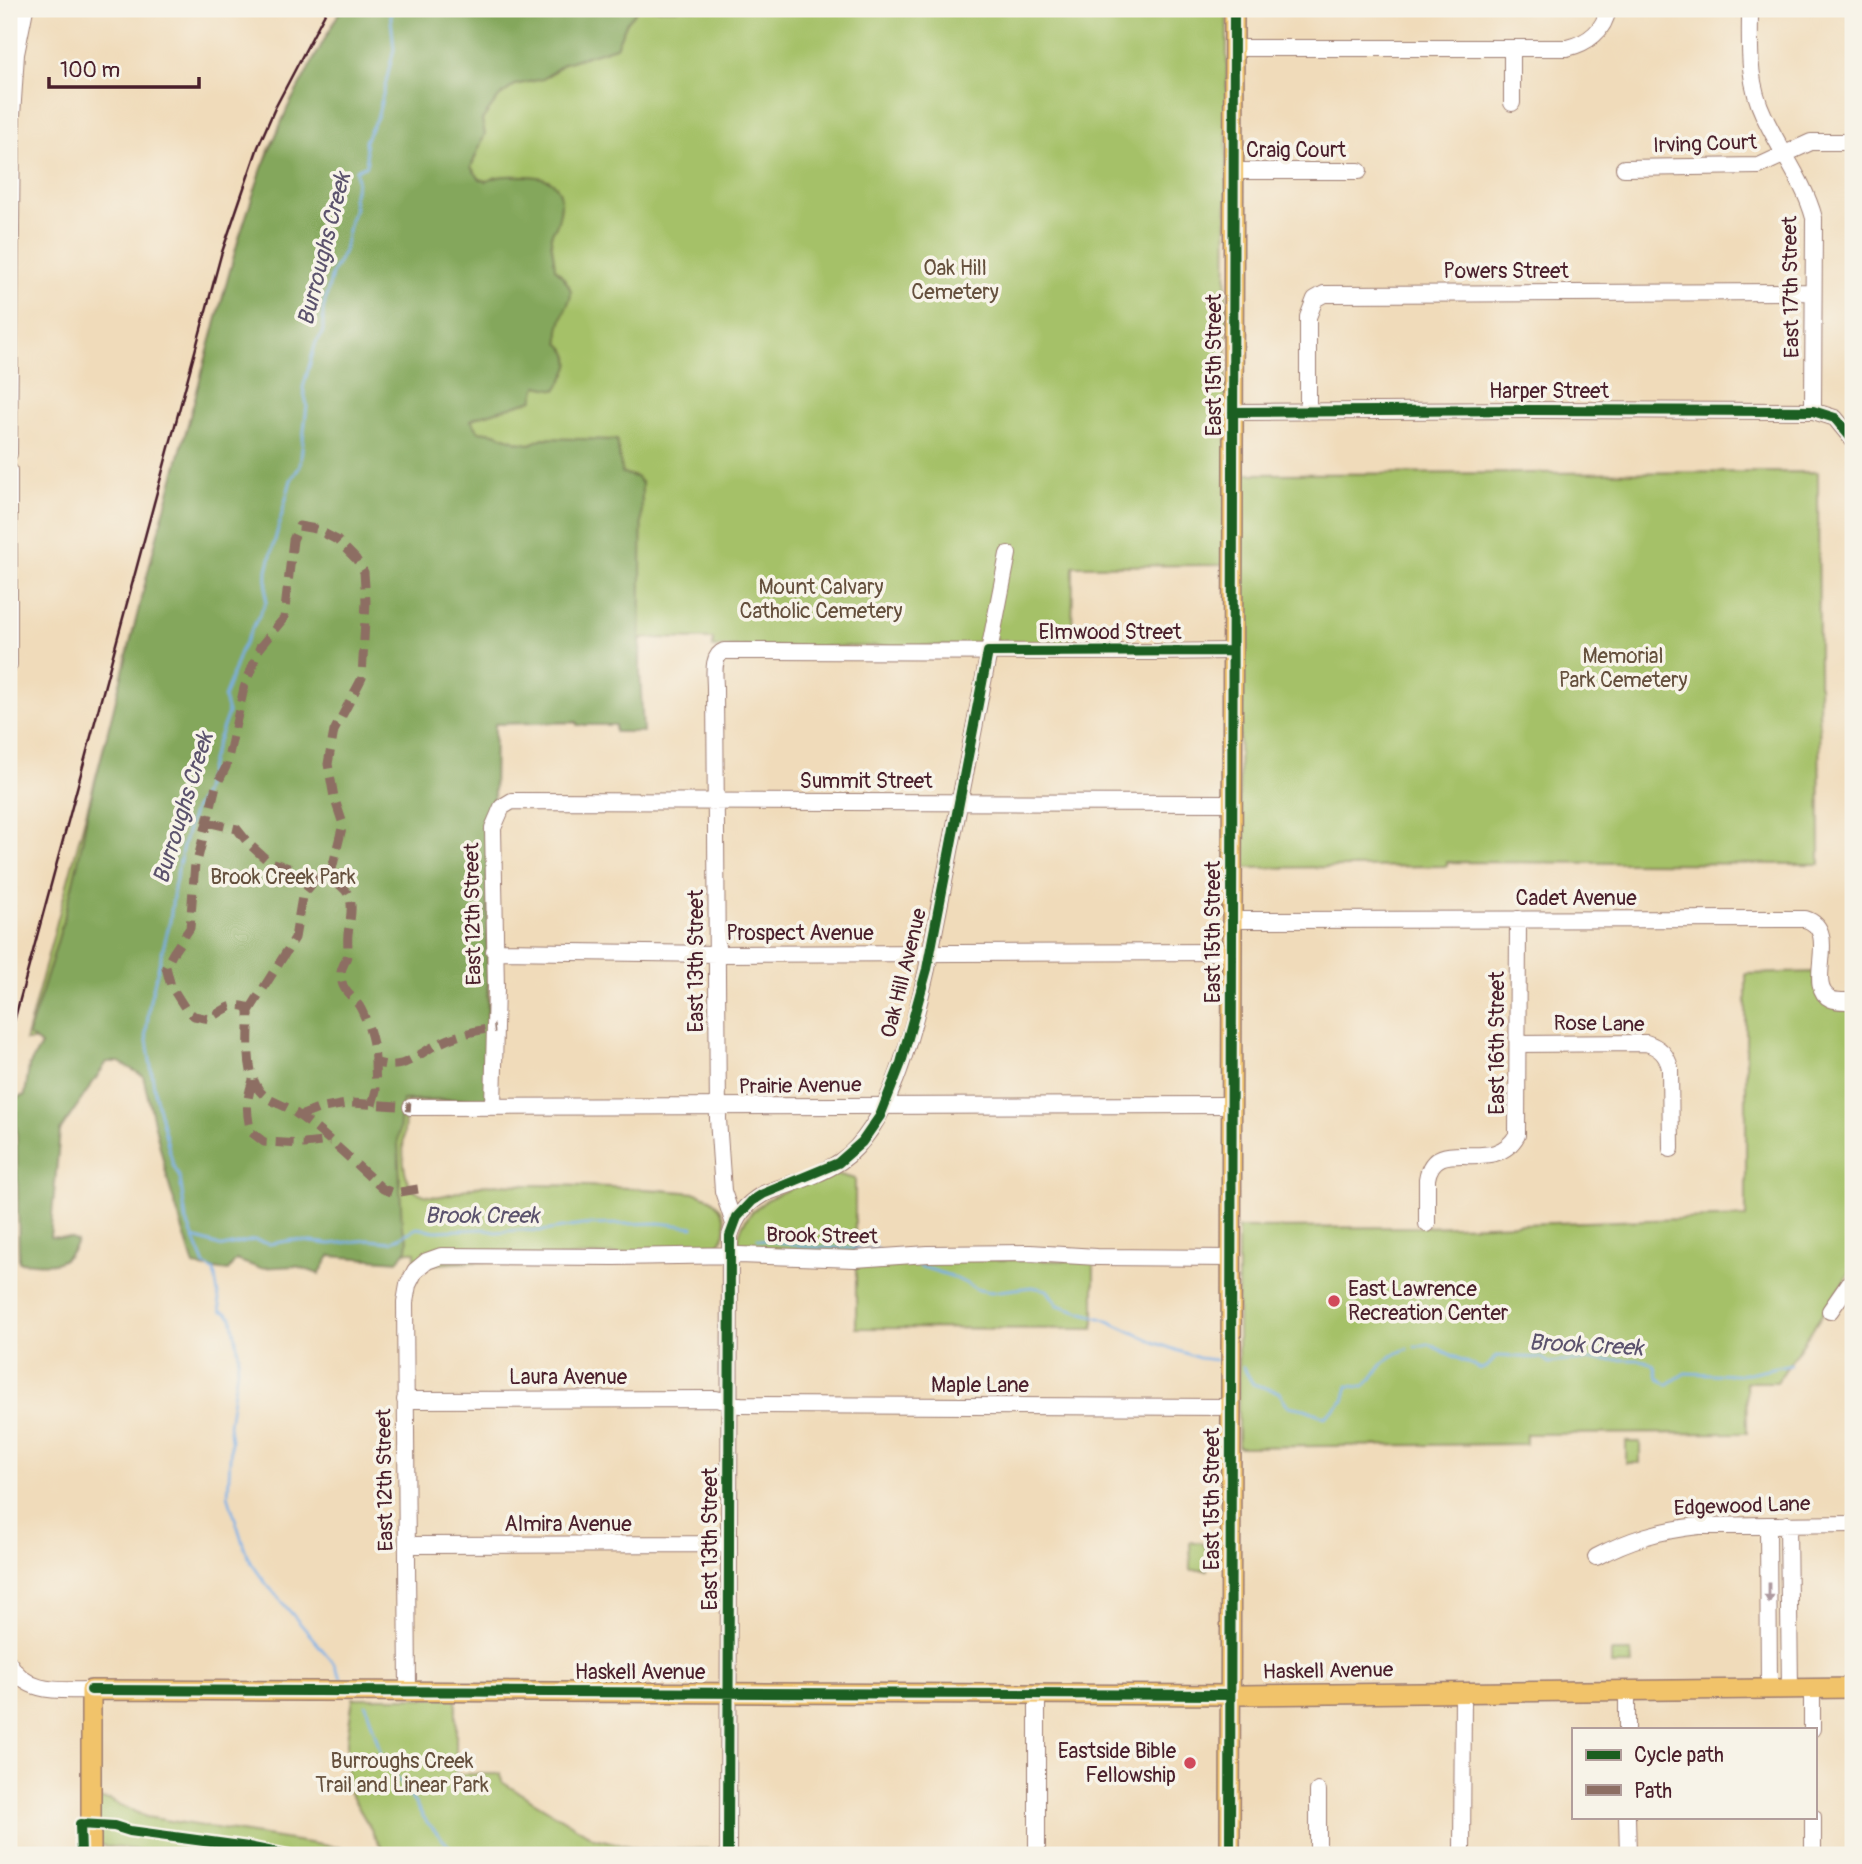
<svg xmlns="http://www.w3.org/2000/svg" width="1862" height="1864" viewBox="0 0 1862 1864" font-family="Pangolin,sans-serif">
	<rect width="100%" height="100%" fill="#f7f3e8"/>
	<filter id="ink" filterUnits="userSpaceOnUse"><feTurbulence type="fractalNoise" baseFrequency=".0143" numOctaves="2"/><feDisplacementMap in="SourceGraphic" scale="14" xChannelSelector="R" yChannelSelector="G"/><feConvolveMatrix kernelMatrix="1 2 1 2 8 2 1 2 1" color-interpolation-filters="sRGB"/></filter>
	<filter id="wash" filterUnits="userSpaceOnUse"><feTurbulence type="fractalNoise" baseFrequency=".00686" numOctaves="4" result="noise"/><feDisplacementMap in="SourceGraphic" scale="28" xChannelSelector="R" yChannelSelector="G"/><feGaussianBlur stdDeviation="1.57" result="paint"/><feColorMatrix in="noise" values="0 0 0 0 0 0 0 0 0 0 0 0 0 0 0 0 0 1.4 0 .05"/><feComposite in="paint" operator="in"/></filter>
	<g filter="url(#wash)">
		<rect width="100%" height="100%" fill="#f0dbba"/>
		<path fill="#a5c168" stroke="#78704a" stroke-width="2" d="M555,9H1227L1226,565L1073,566L1072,648L1001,645L996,639L984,646L713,647V639L640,638V722L492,723L488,1100L407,1102C405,1124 396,1174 415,1190C436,1206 460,1188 482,1185C497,1183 514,1185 530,1185C585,1185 641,1188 696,1193C723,1199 737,1229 714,1249L415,1265V1252H213L153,1040L25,1041L247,214L270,147L320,61Z
			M1818,472L1820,864L1447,862V866L1239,868L1240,474Z
			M1815,972V986L1853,1007V1268L1777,1382H1746L1747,1433L1526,1434V1444L1238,1447V1228L1422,1227L1746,1217V974Z
			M833,1173L855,1179V1255L737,1248C739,1198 795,1188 833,1173Z
			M921,1259L1094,1261V1329L856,1328V1263Z
			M1626,1442H1640V1463H1626Z
			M1190,1542H1200L1206,1546L1207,1570H1191Z
			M1611,1652H1631L1632,1665H1611Z
			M353,1698H456V1774H501L502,1782L594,1838L641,1849H721V1855H386L347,1788V1739Z
			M98,1799L110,1800L146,1817L385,1855H170L98,1845Z"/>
		<path fill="#84a75c" stroke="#676344" stroke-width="2" d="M341,9H638L627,22L616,47L565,63L543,79L515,85L499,97L482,120L485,134L471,167L480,179L487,181C499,174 512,176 525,176C556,176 567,189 558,221C557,226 552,231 551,236C550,240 555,260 555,268C583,297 567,295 560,326C558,331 559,338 559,343C578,359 568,372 556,390L537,386L533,400L477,417L471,420L479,431L495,433L518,442L530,444L543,438L617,440L622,473L636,477L642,483L640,671L643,732H615V725H577V722L495,724L494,797L487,823L488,1099L403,1100L398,1140L400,1184L402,1227L408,1240L407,1249L398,1261L330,1256L319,1274L296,1266L259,1268L236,1260L228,1271L194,1266L169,1185L143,1076L119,1062H107L60,1131L50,1237L70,1238L77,1242C63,1271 47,1263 19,1262L16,1098L25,1095L29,1066L41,1045L28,1035C51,965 76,885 87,814L155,544L238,241L262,168L288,107Z"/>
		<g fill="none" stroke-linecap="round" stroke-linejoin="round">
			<path stroke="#7ab0e8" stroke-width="2.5" d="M194,1238L223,1247L254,1240L269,1244L294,1240L330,1244L369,1240L391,1242L417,1228L436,1231L483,1229L496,1232L519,1230L542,1231L583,1225L659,1223L693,1227
				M758,1239L808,1247L878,1249
				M919,1266L951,1276L979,1290L991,1292L1032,1287L1047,1290L1058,1305L1106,1320L1156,1343L1199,1358L1216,1360
				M1415,1347L1428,1344L1481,1369L1487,1367L1497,1356L1542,1358L1549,1363C1559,1361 1639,1358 1645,1361C1649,1362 1652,1365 1655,1367L1658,1378L1667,1385L1685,1373L1739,1375L1791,1364
				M1243,1367L1253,1384L1279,1392L1288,1406L1305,1409L1325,1417L1344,1401L1348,1386L1364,1387C1382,1370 1379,1359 1407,1349
				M341,1678L333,1662L264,1581L252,1564L244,1547L228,1495L231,1440L229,1425L239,1355L232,1318L227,1313L221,1311L214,1271L205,1265L186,1220L180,1178L173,1165L155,1094L146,1033L150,1000L170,921L174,888L183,846L193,812L203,794L212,757L228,713L224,698L240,652L266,602L267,570L291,480L300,466L307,405L303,388L316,342L323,334V310L332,274L344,251L350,220L355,208L353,198L357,181L356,170L367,165L365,141L378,115L394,49L390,9
				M366,1705L384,1763L400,1781L427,1822L457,1855"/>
		</g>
	</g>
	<g filter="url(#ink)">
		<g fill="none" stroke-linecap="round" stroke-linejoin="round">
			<g stroke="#9d7d72" stroke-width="18">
				<path id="minor" d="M1750,9C1750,46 1747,81 1764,116C1780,151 1804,181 1814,218L1813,411
					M1234,48H1567C1588,43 1604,31 1608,9
					M1512,48V103
					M1624,168L1759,166L1811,142H1853
					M1233,171H1359
					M1233,412L1533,410L1813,411L1835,418L1853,440
					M1308,412V317L1315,299L1324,294L1812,292
					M9,454L12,116L16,54L25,9
					M9,470V665
					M1232,920L1805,919C1842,930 1803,986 1831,999C1838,1002 1846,1001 1853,1001
					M494,951L717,954L1232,952
					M1518,1044L1646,1043C1659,1047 1667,1054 1670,1068L1671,1149
					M493,1106L496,988L493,828L502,807L512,801L1232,803
					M411,1107L1232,1105
					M734,1224L723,1191L718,1119L715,688C715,676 711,656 724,651L1152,652L1232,651
					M1427,1224V1179C1435,1131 1493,1178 1517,1135L1518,919
					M1830,1311L1853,1278
					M405,1400L716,1399L740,1405L1231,1407
					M1788,1524L1790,1688
					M1768,1525L1769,1689
					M407,1545L729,1544
					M1596,1557C1630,1539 1661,1530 1699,1526L1853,1524
					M9,1663C27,1695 59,1690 91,1690
					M1812,1688V1729
					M408,1690L405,1302L408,1285L415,1271L427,1261L441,1256L614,1257L739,1255L855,1259L928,1254L1030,1253L1097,1257L1231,1258
					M1627,1729V1690
					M1627,1817L1628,1855
					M1813,1817V1855
					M728,1855L730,1236C736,1216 745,1205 763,1194C788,1184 819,1176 841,1161C892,1125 913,1028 927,969L1008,554
					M1037,1855V1693
					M1318,1855V1791
					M1462,1855L1463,1692"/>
			</g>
			<g stroke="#9d7d72" stroke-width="22">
				<path id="major" d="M91,1855V1690L1243,1695L1853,1688
					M1230,1855L1234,9"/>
			</g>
			<use href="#minor" stroke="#fff" stroke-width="16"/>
			<use href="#major" stroke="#f1c36a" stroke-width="19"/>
			<path stroke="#4a1f2b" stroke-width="2.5" d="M9,1040L221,255L258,147L275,108L327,9"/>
			<path stroke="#8d6e63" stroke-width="9" stroke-dasharray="18 9" stroke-linecap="butt" d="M207,822L237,829L249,844L268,861L322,879
				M249,1011L295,938L302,897L314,881L323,879L333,881
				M253,1080C246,1100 246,1112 251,1132L264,1142L304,1144L330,1141
				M372,1105L376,1090L375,1062
				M300,1116L318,1109L352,1103L411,1107
				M418,1189L394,1193L383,1189C354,1163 326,1134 294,1112C281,1102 264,1102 256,1085C245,1064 250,1035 249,1011L247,1007C231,1002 222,1011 210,1019L194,1016L185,1008L171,986L166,967L173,953L190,928L195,863L198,858L216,786L226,767L244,688L260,647L284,618L293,540L299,526L316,529L337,540L356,559L364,572L366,601L362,678L334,731L328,764L334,797L343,824L332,869L333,881C358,894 351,911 348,934C347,941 349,949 347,956C346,961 342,966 341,972C340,993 354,995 361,1009C369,1025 375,1045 375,1062C403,1072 413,1057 436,1045C453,1036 476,1030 495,1028"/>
			<g stroke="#f7f3e8" stroke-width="15">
				<path id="cycleway" d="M1233,412L1533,410L1813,411L1835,418L1853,440
					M91,1690L1230,1695
					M81,1855L80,1824L114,1826L130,1831L248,1847L288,1855
					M728,1855L730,1236L737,1217L752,1201L763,1194L838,1163L862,1142L880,1116L901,1063L927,969L988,652L1232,651
					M1230,1855L1234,9"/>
			</g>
			<use href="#cycleway" stroke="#1b5e20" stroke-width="10"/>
		</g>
		<defs><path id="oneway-solid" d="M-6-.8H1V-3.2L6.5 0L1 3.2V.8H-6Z" transform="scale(1.75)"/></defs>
		<use fill="#ae9aa0" href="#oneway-solid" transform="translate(1769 1593) rotate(90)"/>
	</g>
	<g fill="#d1495b" stroke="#f7f3e8" stroke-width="2.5">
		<circle cx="1334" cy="1301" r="7"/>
		<circle cx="1190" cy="1763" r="7"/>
	</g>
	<g text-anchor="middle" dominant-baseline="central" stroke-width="7" stroke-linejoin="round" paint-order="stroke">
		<g font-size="21" fill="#4a1f2b" stroke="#f7f3e8">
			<text transform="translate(1705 144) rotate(-2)">Irving Court</text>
			<text x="1296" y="150">Craig Court</text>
			<text x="1506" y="271">Powers Street</text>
			<text transform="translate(1791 287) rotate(-91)">East 17th Street</text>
			<text transform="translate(1214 365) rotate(-90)">East 15th Street</text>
			<text x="1549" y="391">Harper Street</text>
			<text x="1110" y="632">Elmwood Street</text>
			<text x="866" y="781">Summit Street</text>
			<text x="1576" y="898">Cadet Avenue</text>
			<text transform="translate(473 914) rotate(-91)">East 12th Street</text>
			<text transform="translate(1213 932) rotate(-90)">East 15th Street</text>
			<text x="800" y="933">Prospect Avenue</text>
			<text transform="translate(696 961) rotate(-90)">East 13th Street</text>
			<text transform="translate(904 973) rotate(-76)">Oak Hill Avenue</text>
			<text transform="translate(1599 1024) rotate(1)">Rose Lane</text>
			<text transform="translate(1497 1043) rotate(-90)">East 16th Street</text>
			<text transform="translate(800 1086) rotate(-1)">Prairie Avenue</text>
			<text transform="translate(822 1236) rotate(1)">Brook Street</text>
			<text x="568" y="1377">Laura Avenue</text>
			<text x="980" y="1385">Maple Lane</text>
			<text transform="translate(385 1480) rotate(-91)">East 12th Street</text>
			<text transform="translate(1212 1499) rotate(-90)">East 15th Street</text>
			<text transform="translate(1742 1506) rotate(-2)">Edgewood Lane</text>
			<text x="568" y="1524">Almira Avenue</text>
			<text transform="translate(710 1539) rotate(-90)">East 13th Street</text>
			<text transform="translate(1328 1671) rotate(-1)">Haskell Avenue</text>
			<text x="640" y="1672">Haskell Avenue</text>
		</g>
		<g font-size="21" fill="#65503d" stroke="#f7f3e8">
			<text x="955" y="268">Oak Hill<tspan x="955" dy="24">Cemetery</tspan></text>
			<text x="821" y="587">Mount Calvary<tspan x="821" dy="24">Catholic Cemetery</tspan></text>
			<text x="1623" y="656">Memorial<tspan x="1623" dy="24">Park Cemetery</tspan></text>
			<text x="283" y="877">Brook Creek Park</text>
			<text x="402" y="1761">Burroughs Creek<tspan x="402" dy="24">Trail and Linear Park</tspan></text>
		</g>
		<g font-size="21" fill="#4a1f2b" stroke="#f7f3e8" text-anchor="start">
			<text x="1348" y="1289">East Lawrence<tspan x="1348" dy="24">Recreation Center</tspan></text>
			<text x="1176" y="1751" text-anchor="end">Eastside Bible<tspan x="1176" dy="24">Fellowship</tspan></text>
		</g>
		<g font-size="23" font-style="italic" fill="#5b526d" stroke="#f7f3e8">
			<text transform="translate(324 249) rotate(-76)">Burroughs Creek</text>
			<text transform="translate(183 808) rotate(-73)">Burroughs Creek</text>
			<text x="482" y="1215">Brook Creek</text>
			<text transform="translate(1586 1345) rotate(3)">Brook Creek</text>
		</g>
	</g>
	<rect width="1862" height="1864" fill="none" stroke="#f7f3e8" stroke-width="35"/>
	<rect x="1572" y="1728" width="245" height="91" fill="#f7f3e8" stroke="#b29e9c" stroke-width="2"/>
	<rect x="1586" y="1750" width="35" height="10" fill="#1b5e20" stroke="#b29e9c" stroke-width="2"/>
	<text x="1634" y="1762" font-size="21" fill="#4a1f2b">Cycle path</text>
	<rect x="1586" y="1785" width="35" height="10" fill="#8d6e63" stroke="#b29e9c" stroke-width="2"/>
	<text x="1634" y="1798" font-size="21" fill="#4a1f2b">Path</text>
	<path d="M49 77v10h150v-10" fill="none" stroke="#4a1f2b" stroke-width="3.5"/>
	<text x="60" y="77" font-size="21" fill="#4a1f2b" stroke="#f7f3e8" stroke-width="5" paint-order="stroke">100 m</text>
</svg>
